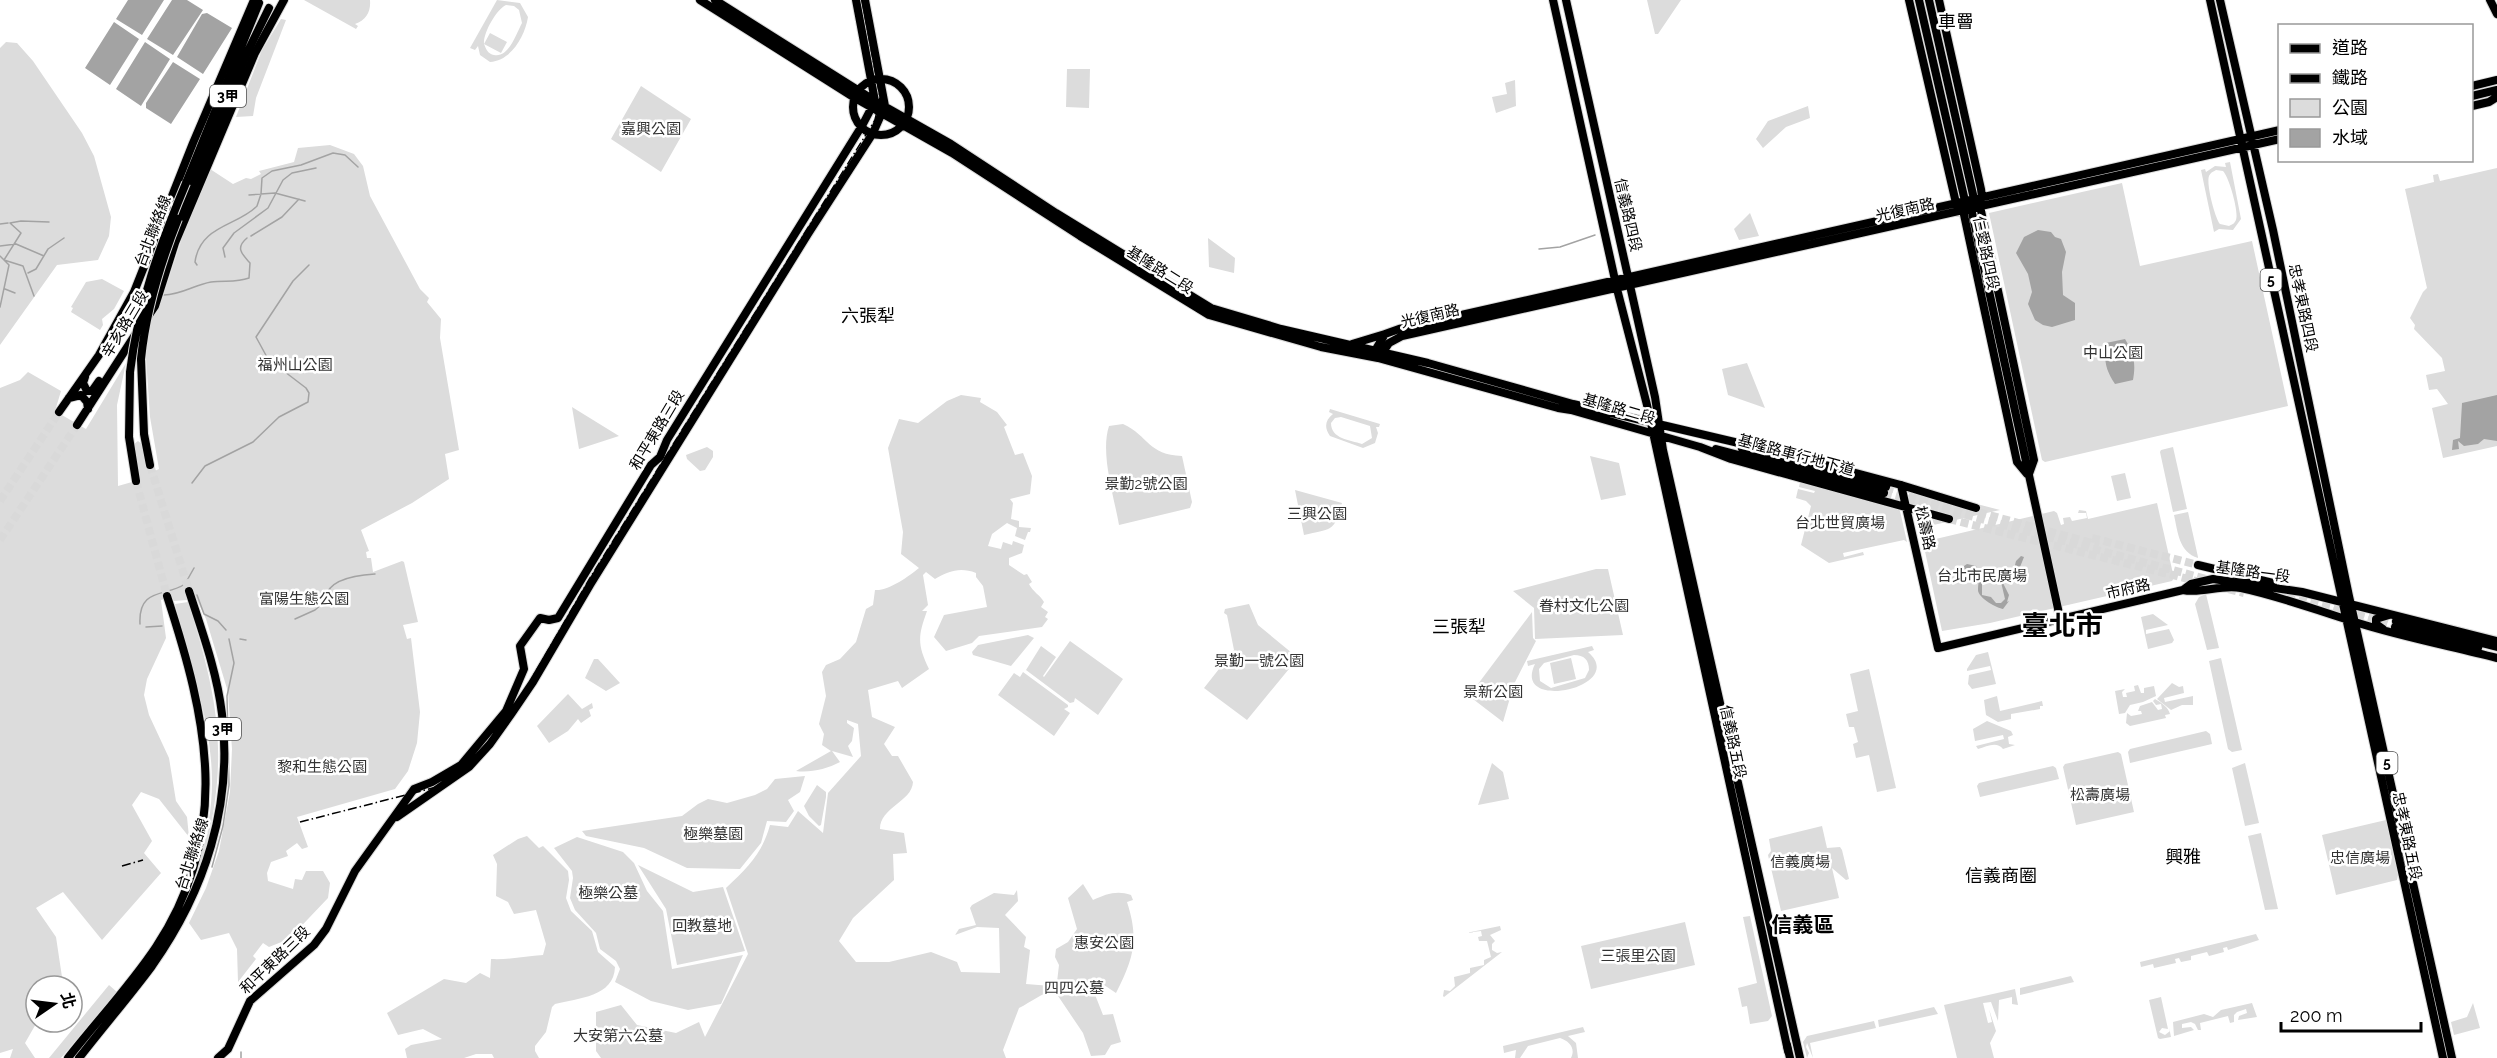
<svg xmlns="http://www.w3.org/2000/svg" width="2497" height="1058" viewBox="0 0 2497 1058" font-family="Raleway,'Noto Sans TC',sans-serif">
	<rect width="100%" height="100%" fill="#fff"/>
	<path fill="#dcdcdc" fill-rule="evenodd" d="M304,0H370C371,12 366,20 355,24L358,26L356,29Z
		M497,0L520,3L528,17C525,36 511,61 490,62L480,55L478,46L475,50L470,48ZM506,5L514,6L519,10L522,23C516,34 509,58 494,55C488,54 486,49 484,44L501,53L507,42L490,33L484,44C483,33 496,10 506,5Z
		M1647,0H1681L1658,34H1655Z
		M281,19L286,20L256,98L253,116L236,117L262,50Z
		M6,42L17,43L33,61L82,133L94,156L111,217L109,236L98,260L57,265L0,345V48Z
		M1067,69H1090L1089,108L1066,107Z
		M1515,80L1516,106L1496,113L1492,97L1507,94L1505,83Z
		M641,86L691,119L661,172L611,139Z
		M1808,106L1810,118L1786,127L1763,148L1756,139L1768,121Z
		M330,145L354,154L363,166L370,196L420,289L429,298L427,302L441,319L440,338L459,450L445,454L449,479L412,503L361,530L369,551L366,552L367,558H371L373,572L402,561L404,562L418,622L403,625L407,639L411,638L420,712L417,743L408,771L395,789L297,817L308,847L302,849L297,843L286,851L288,856L271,862L267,873L268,881L293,889L295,879L302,880L306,871H323L330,883L328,898L289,939L269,947L263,943L253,956L256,959L238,982L237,949L229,933L201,940L189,923L206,888L219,851L230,792L232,749L228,692L206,619L192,590L186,593L187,600L174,601L172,597L161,600L166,638L147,679L144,695L149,715L169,758L176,801L187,817L189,837L159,799L141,792L132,805L152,841L144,853L161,873L102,940L63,892L36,908L56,937L62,977L57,986H36L37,1022L25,1043L35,1058H10L13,1049L0,1053V388L20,380L28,372L61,391L55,411L86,429L126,363L117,405L118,486L139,480L134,444L138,441L143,445L150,473L159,469L150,417L146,358L149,323L161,302L185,229L210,169L233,184L246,178L251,179L261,174L259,171L294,162L298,148Z
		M2230,162L2241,219L2233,230L2219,229L2214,232L2201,170L2205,169L2206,172L2215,166L2226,167L2225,163ZM2216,170L2223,171C2229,177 2239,212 2236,220C2234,224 2233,224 2229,226L2220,224C2215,218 2206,184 2209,176C2211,172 2213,172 2216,170Z
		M2497,168V446L2443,458L2432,408L2448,404L2437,389L2429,390L2426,375L2445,371L2442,358L2414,329L2415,325L2410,318L2423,292L2427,288L2405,189L2434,182L2433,175L2438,174L2440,181Z
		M2122,183L2140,266L2252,241L2288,406L2045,462L2042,460L1989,213Z
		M1750,213L1759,236L1739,240L1734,229Z
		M1208,238L1235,258L1234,273L1209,267Z
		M102,279L124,291L114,309L102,319L103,325L100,330L71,312L73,308L71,307L86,282Z
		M1747,363L1765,408L1728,395L1722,369Z
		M961,395L981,398L980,402L997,412L1007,425L1004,427L1015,455L1023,453L1032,476L1030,494L1010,499L1013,503L1011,519L1019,521V527L1031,528L1030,532H1028L1025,540L1015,536L1017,528L1007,523L992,534L988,546L1001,549L1003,542L1012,545L1013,541L1024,545L1022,553L1009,558V565L1024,575L1027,574L1032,582L1029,584C1033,592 1040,595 1044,602L1041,607L1048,612L1045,617L1048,619L1042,627L979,636L972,643L946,651L934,637L944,615L987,607L983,586L976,577V573C960,567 949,571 935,579L926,572L923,575L928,605L922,611H927C918,636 917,644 929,669L902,688L898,681L868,690L872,717L895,727L884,744L892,756H898L913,782C912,802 880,807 880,829L904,833L907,853L893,854L894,880L853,918L839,941L856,962H889L931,952L957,962L961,972L1000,973L999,928L977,927L955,935L959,929L976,925L970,908L972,905L994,893L1014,895L1017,890L1018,901L1005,915L1026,937L1024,947L1030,950L1026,984L1051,986L1057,982L1059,965L1055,957L1056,949L1068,942L1077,929L1068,898L1083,884L1093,900C1106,894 1117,890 1131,895L1133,900L1127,902C1139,939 1134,958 1116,993L1104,985L1092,987L1103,1015L1113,1014L1121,1042L1111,1045L1105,1055L1091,1056L1083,1033L1054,990C1042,993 1031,1002 1019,1008L1003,1050L1006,1058H601L596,1051V1012L621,1005L637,1025L676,1033L699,1022L705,1037L748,954L726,888C748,867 762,854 770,825L788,827L798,811L823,833L828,793L861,756L858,724L847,720V723L854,728L852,741L848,746L853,757L832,751L840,762C827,769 810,773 796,771L831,751L822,745L824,734L819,724L826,696L822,672L826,665L840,659L856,642L866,609L873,605L875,590C889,591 909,576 919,568L901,554L903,532L888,448L899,419L918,423L947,401Z
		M572,407L619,436L579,449Z
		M1330,409L1380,424L1379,427H1376L1378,433L1375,443L1363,448L1330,436C1324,428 1325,420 1333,414L1329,412ZM1341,417L1370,426L1372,438L1362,444C1350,440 1331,439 1331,423L1335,418Z
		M1123,424C1149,436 1148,455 1182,456L1192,502L1190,508L1119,525C1114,496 1100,454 1109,426Z
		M707,447L713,451V457L705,470L700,471L687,459L686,455Z
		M2173,447L2187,509L2173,512L2160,452L2161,450Z
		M1590,456L1619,463L1626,495L1601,500Z
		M2125,473L2131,498L2117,501L2111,476Z
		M1800,482L1895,506L1900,511L1907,542L1904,540L1843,553L1844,557L1863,552L1864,555L1829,563L1801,545L1811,506L1806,501L1796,498L1798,489L1814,493L1815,491L1799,487Z
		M1295,490L1342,503C1334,533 1332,528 1304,535Z
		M1910,490L1974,512L1977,504L2000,510L1920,528L1914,511L1949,517L1913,505Z
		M2157,503L2174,578L2172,581L1990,623L1942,631L1923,542L2054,511L2057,513L2061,525L2064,524L2063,518L2070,517L2072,521L2087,518L2086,513H2078L2079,510L2086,511L2088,519Z
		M2188,512L2198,557V558C2179,552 2178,533 2174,515Z
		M1596,569H1608L1623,635L1535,639L1534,608L1513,591Z
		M2206,594L2219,648L2207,650L2195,604L2199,597Z
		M188,602C220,702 230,763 201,866L198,864C231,767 198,696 175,604Z
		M1249,604L1258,625L1298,658L1247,720L1204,688L1234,650L1227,615L1224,613L1225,609Z
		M1532,612L1533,638L1536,641L1514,684L1503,722L1469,696Z
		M2153,614L2168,625L2146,630V634L2169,629L2174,640L2172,643L2148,649L2141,617Z
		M1028,635L1034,638L1011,666L973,655L972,652L978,645Z
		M1070,641L1123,679L1098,715L1075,698L1074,702L1070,703L1026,670L1041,646L1056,657L1043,676L1044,677Z
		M1592,646L1594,650L1588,652C1629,687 1511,713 1535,664L1528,666L1527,661ZM1574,655C1584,655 1589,660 1589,670L1585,678L1551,688L1540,681L1539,669L1544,663Z
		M1988,652L1996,684L1972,689L1968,684L1969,675L1991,670L1990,666L1967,671V669L1976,655Z
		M1571,658L1576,679L1554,684L1550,663Z
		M2221,658L2242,750L2232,752L2228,749L2209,661Z
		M594,659H598L620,683L606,691L585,678Z
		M1869,669L1896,788L1877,792L1869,755L1856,758L1853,744L1858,742L1854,727H1849L1846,714L1858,711L1850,674Z
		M1023,672L1068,705V707L1064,709L1070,713L1054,736L998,695L1014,673L1020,677Z
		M2172,683L2179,687L2183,686L2184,693L2164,698L2165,702L2193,696V705H2182L2171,710L2157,699Z
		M2138,685L2141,693H2144V688L2154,686L2156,696L2143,702L2130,705L2125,713L2119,714L2115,691L2125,689L2122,692L2123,697H2127L2126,693L2135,691L2134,686Z
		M568,694L582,709L592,703L593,708L589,710L591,716L581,723L578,719L568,731L549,743L537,726Z
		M1997,696L2000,711L2042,701L2043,706H2040V709L2011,714V719L1998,722L1986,715L1984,700Z
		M2155,699C2162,703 2168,707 2170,714L2165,715L2166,718L2130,726L2126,723L2127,713L2131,716L2142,714L2141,711H2138L2140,706L2152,702L2158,710L2162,709L2161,704L2156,705L2153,701Z
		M1987,721L2011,731L2013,735L2008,737L2009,744L2015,745L2003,749C1997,741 1987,746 1978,749L1976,746L2004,739L2003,735L1975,741L1973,729Z
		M2206,731L2210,734L2212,744L2130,763L2128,752L2130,749Z
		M2118,752L2121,754L2134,812L2076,825L2063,767L2065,764Z
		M1492,763L1503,772L1509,799L1478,805Z
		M2245,763L2259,823L2245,826L2232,768Z
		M2053,766L2056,768L2059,779L1980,797L1977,786L1979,783Z
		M805,776L800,792L788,800L794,811L786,822L767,821L761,843L740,869L687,868L644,848L586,836L582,831L682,816L698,804L708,799L727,803L755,795L767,789L775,779Z
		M817,785L826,792V797L821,825L819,826L809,816L804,806Z
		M2386,820L2398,875L2397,880L2336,895L2322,835Z
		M1822,826L1827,848L1840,847L1842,850L1849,879L1846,880L1832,868L1839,898L1781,911L1768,855L1771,851L1769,839Z
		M2261,833L2278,909L2265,910L2248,836Z
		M527,836L539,848L543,846L568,871L569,880L566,898L571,911L592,931L598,952L615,967C614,997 578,998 555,1004L552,1007L546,1032L535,1046V1051L539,1058H494L492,1054H476L464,1058H407L405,1049L411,1045L442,1039L423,1029L398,1035L387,1013L444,979L466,983L480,973L490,978L491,959C509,960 526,956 543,955L546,944L536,910L514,914L508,902L496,896L497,864L493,855L518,839Z
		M577,837L623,852L634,863L647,891L663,911L672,969L743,955L721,1004L688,1010L651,1001L615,982L620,969L616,961L600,949L596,933L575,910L570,898L573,878L572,871L554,848Z
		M638,865L693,892L723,887L745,951L677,965L666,909Z
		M1750,916L1772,1016L1768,1021L1750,1024L1747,1006L1742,1007L1738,988L1757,983L1743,917Z
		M1685,922L1695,965L1591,989L1581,946Z
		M1500,926L1501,930L1490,935L1495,941L1492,944V950L1497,953L1502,952L1444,997L1443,996L1444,990L1450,991L1455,986L1454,977L1470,973V968L1484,965V960L1491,957L1487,941H1479L1478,937L1482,936L1481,931L1466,933Z
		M2256,934L2259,940L2228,950L2227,947L2223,948L2224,952L2209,956L2207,952L2191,956V960L2181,962L2179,958L2175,959L2176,963L2154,968L2153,964L2141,967L2140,962Z
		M2071,976L2074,982L2020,995V988Z
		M109,985L117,992L61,1058H49Z
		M2015,989L2018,1005L2012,1004V997L1999,1000L1998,1021L1991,1002L1983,1003L1988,1023L1992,1022L1989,1009L1996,1031L1990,1043L1994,1058H1957L1944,1005Z
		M2161,997L2168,1029L2162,1028L2159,1032L2165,1035L2170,1031L2169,1027L2171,1037L2160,1039L2158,1038L2149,1000Z
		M2252,1003L2257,1017L2238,1020L2239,1016L2247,1013L2246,1009L2237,1012L2234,1015V1022L2230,1023L2228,1016L2200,1023L2201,1030H2198L2195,1024L2191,1022L2182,1024V1028L2191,1027L2194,1030L2174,1036L2173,1022L2204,1014L2213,1017L2221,1010Z
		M2473,1003L2480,1028L2454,1035L2451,1022L2467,1017Z
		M1934,1007L1938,1014L1879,1027L1878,1020Z
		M1874,1021L1876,1028L1810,1043L1813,1058L1807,1043L1806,1047L1809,1053L1807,1058L1803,1042L1807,1036Z
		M1583,1027L1585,1032L1568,1036L1576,1043L1578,1058H1571C1576,1048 1569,1041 1560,1038L1528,1046L1520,1058H1515L1516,1050L1504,1053L1503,1046Z"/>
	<path fill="#a3a3a3" d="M128,0H164L142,35L116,19Z
		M172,0H187L203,10L173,55L147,39Z
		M207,13L232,28L203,74L177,57L202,14Z
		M114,22L139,39L110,85L85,68Z
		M145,42L170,59L141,106L116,89Z
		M173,62L200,79L171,124L146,108V103Z
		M2038,230L2051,232L2055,237L2061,239L2066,252L2062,272L2063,295L2075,303V320L2052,327L2043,325L2035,320L2028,304L2032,292L2028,274L2016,253L2024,237Z
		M2125,339C2134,354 2136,363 2133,380L2115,384C2105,369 2104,360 2106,343Z
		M2497,395V441L2484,439L2478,444L2464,446L2458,441L2459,449L2452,450L2453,440L2460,438L2462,403Z
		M2021,556L2024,557L2018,572L2006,578L2003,583L2009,595L2007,602L2009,601L2003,609C1998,608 1977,598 1978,589C1978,579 1983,574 1973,567L1969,574L1963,571L1964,566L1967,564L1976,566L1982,577V595L1991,597L1996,603H2001L2005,599L2001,582L2014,569L2016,561Z"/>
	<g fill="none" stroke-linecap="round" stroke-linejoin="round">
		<path stroke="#a3a3a3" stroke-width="1.5" d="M249,195L275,193L305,201
			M0,224L8,223
			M251,236L282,217L299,199
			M0,246L16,244L44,256
			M1539,249L1560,247L1595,235
			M0,256L9,265L0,307
			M225,257L223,248L234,233L268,208L283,180L292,173L316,168
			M197,265L195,262C200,225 238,226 257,206L261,194L262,178L272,171L301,165L333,153L345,155L358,167
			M28,273L36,269L48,249L64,238
			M5,289L15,293
			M164,295C181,295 194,285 211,282C224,280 236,283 249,278L250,263C242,254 235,248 247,238
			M34,296L23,266L4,260L21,233L10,223L21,221L49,222
			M192,483L205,466L253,442L279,417L308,402L309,393L306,388L268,359L256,337L293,281L309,265
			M197,595L204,614L218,621L226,630
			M326,597C329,578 359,575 375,574
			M323,603L327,600
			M295,619L315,610L322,604
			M140,624C138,587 166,597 185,584L194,568
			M146,627L162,626
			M240,639L246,640
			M212,867L223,826L229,785L227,696L234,663L229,639
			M241,1052V1058"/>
		<path stroke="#d9d9d9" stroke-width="8" stroke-dasharray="8 4" stroke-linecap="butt" d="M1886,487L2099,545
			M1884,493L2210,580
			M0,501L59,412
			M1949,519L2244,593
			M2092,538L2198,565
			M0,540L77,425
			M2276,591L2396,621
			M2321,608L2395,627"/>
		<path stroke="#d9d9d9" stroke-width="8" stroke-dasharray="8 4" stroke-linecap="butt" d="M150,465L189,591
			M136,481L167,596"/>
		<g stroke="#dbdbdb" stroke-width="10">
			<path id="major" d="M700,0L855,98L952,153L1080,236L1209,315L1321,347L1378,358L1558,408L1571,410L1700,447L1731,459L1949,519
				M715,0L875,101L951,144L1056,213L1211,308L1281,329L1428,363L1573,404L1777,452L1901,485L1976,508
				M1553,0L1617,289L1647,405L1788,1051
				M1566,0L1655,397L1663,450L1800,1058
				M1909,0L1956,203L1963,210L2017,462L2027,474
				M1919,0L1965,201L1968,205
				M1929,0L1974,199L1971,208L2060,618
				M1939,0L1981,189L1982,197L1980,206L2034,460L2029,474
				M2210,0L2443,1058
				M2220,0L2273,230L2349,596L2452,1058
				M853 107a28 28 0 1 1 56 0a28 28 0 1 1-56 0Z
				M2472,86L2497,80
				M2472,96L2497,90
				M2472,106L2489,102L2497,97
				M149,315L155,306L175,243L255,53L284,0
				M1352,344L1385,334
				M1377,354L1376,349L1385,334L1399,329L2280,130
				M1381,355L1389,343L1402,336L2280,139
				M85,377L83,383L87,391H92L99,381
				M69,398L81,395L87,402L88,409
				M59,412L99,355L134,292L193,143L254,0
				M77,425L135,335
				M1742,448L1886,487
				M1716,449L1884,493
				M1901,485L1938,648L2183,590C2202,594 2221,584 2241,588C2280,596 2318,611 2355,622C2402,637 2450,646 2497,658
				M2198,565L2273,583
				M2183,590L2191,584L2213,579L2302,592L2497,641
				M2396,621L2497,647
				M2395,627L2478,648
				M2383,629L2376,624V619L2389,615
				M397,817L469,767L490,744L512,713L533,682L590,585L808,234L873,133L885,106L865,0
				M218,1058L228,1049L250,1001L314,945L326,929L355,871L414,789L432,782L461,765L506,711L524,669L520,646L540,618L549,620L558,618L651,465L660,457L667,440L863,124L875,101L856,0"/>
		</g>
		<g stroke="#dbdbdb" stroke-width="10">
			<path id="highway" d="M2490,0L2497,14
				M186,183L259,3
				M178,219L248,51L269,8
				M141,359L144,434L150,465
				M130,372L129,437L136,481
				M1787,1045L1790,1058
				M68,1058C97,1021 130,986 156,947C233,830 207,719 167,596
				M79,1058C103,1027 129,997 152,966C205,891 233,805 222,714C217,672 202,631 189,591"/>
		</g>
		<use href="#major" stroke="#000" stroke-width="8"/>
		<use href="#highway" stroke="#000" stroke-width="8"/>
		<path stroke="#000" stroke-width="1.5" stroke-dasharray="9 3 1.5 3" stroke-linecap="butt" d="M300,822L437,787L455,777L483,751L525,690L590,578L875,120L880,97L862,0
			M122,866L143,860"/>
		<g stroke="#dbdbdb" stroke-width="10" stroke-linecap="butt">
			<path id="highway-bridge" d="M141,359C146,310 160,264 178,219
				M130,372C138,305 160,245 186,183"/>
		</g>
		<use href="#highway-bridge" stroke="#000" stroke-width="8"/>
	</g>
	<g text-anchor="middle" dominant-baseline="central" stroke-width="5" stroke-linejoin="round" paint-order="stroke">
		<g fill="#fff" stroke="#4c4c4c" stroke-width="1.5">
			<rect x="210" y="85" width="36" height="22" rx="4.5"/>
			<rect x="2260.5" y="269" width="21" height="22" rx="4.5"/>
			<rect x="205" y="718" width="36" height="22" rx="4.5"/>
			<rect x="2376.5" y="752" width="21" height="22" rx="4.5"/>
		</g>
		<g font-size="14" font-weight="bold" fill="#000">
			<text x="228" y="96">3甲</text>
			<text x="2271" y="280">5</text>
			<text x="223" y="729">3甲</text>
			<text x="2387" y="763">5</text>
		</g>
		<g font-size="15" fill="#333" stroke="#fff">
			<text x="651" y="129">嘉興公園</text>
			<text x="2113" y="353">中山公園</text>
			<text x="295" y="365">福州山公園</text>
			<text x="1146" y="484">景勤2號公園</text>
			<text x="1317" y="514">三興公園</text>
			<text x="1840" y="523">台北世貿廣場</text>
			<text x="1982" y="576">台北市民廣場</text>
			<text x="304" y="599">富陽生態公園</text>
			<text x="1584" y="606">眷村文化公園</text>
			<text x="1259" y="661">景勤一號公園</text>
			<text x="1493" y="692">景新公園</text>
			<text x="322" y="767">黎和生態公園</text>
			<text x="2100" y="795">松壽廣場</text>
			<text x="713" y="834">極樂墓園</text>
			<text x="2360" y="858">忠信廣場</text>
			<text x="1800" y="862">信義廣場</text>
			<text x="608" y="893">極樂公墓</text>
			<text x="702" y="926">回教墓地</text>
			<text x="1104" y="943">惠安公園</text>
			<text x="1638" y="956">三張里公園</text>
			<text x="1074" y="988">四四公墓</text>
			<text x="618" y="1036">大安第六公墓</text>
		</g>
		<g font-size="15" fill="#000" stroke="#fff">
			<text transform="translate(1905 210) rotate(-13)">光復南路</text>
			<text transform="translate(1628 215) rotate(77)">信義路四段</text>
			<text transform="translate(153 231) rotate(-69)">台北聯絡線</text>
			<text transform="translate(1986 253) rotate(78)">仁愛路四段</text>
			<text transform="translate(1160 270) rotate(32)">基隆路二段</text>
			<text transform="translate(2303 308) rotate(78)">忠孝東路四段</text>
			<text transform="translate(1430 316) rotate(-13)">光復南路</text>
			<text transform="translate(125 324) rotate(-59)">辛亥路三段</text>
			<text transform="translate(1619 409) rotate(16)">基隆路二段</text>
			<text transform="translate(657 430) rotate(-59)">和平東路三段</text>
			<text transform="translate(1796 455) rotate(15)">基隆路車行地下道</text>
			<text transform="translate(1925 528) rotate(77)">松壽路</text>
			<text transform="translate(2253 572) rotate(8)">基隆路一段</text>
			<text transform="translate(2128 589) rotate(-13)">市府路</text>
			<text transform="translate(1733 742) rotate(78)">信義路五段</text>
			<text transform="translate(2407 836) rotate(78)">忠孝東路五段</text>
			<text transform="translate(192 854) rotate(-72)">台北聯絡線</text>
			<text transform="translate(275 960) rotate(-44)">和平東路三段</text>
		</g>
		<g font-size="18" fill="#000" stroke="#fff">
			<text x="1956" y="21">車罾</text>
			<text x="868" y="315">六張犁</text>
			<text x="1459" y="626">三張犁</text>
			<text x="2183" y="856">興雅</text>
			<text x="2001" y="875">信義商圈</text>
		</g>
		<g font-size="21" font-weight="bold" fill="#000" stroke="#fff">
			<text x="1803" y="924">信義區</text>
		</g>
		<g font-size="27" font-weight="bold" fill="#000" stroke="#fff">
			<text x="2062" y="625">臺北市</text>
		</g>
	</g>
	<rect x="2278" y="24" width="195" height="138" fill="#ffffff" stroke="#999999" stroke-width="1.5"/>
	<rect x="2290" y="44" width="30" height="9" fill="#000000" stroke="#999999" stroke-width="1.5"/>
	<text x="2332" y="54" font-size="18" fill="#000000">道路</text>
	<rect x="2290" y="74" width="30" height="9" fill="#000000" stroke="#999999" stroke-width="1.5"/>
	<text x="2332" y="84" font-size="18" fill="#000000">鐵路</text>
	<rect x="2290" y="99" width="30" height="18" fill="#dcdcdc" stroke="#999999" stroke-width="1.5"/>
	<text x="2332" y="114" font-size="18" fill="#000000">公園</text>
	<rect x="2290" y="129" width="30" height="18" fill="#a3a3a3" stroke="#999999" stroke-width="1.5"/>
	<text x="2332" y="144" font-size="18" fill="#000000">水域</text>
	<g transform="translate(54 1004) rotate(76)"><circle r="28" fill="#ffffff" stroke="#999999" stroke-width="1.5"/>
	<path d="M0-4.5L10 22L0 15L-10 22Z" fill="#000000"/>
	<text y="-9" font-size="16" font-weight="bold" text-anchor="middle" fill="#000000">北</text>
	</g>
	<path d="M2281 1022v9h140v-9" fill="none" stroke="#000000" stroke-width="3"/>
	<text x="2290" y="1022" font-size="18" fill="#000000" stroke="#ffffff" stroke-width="4.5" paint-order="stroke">200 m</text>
</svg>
